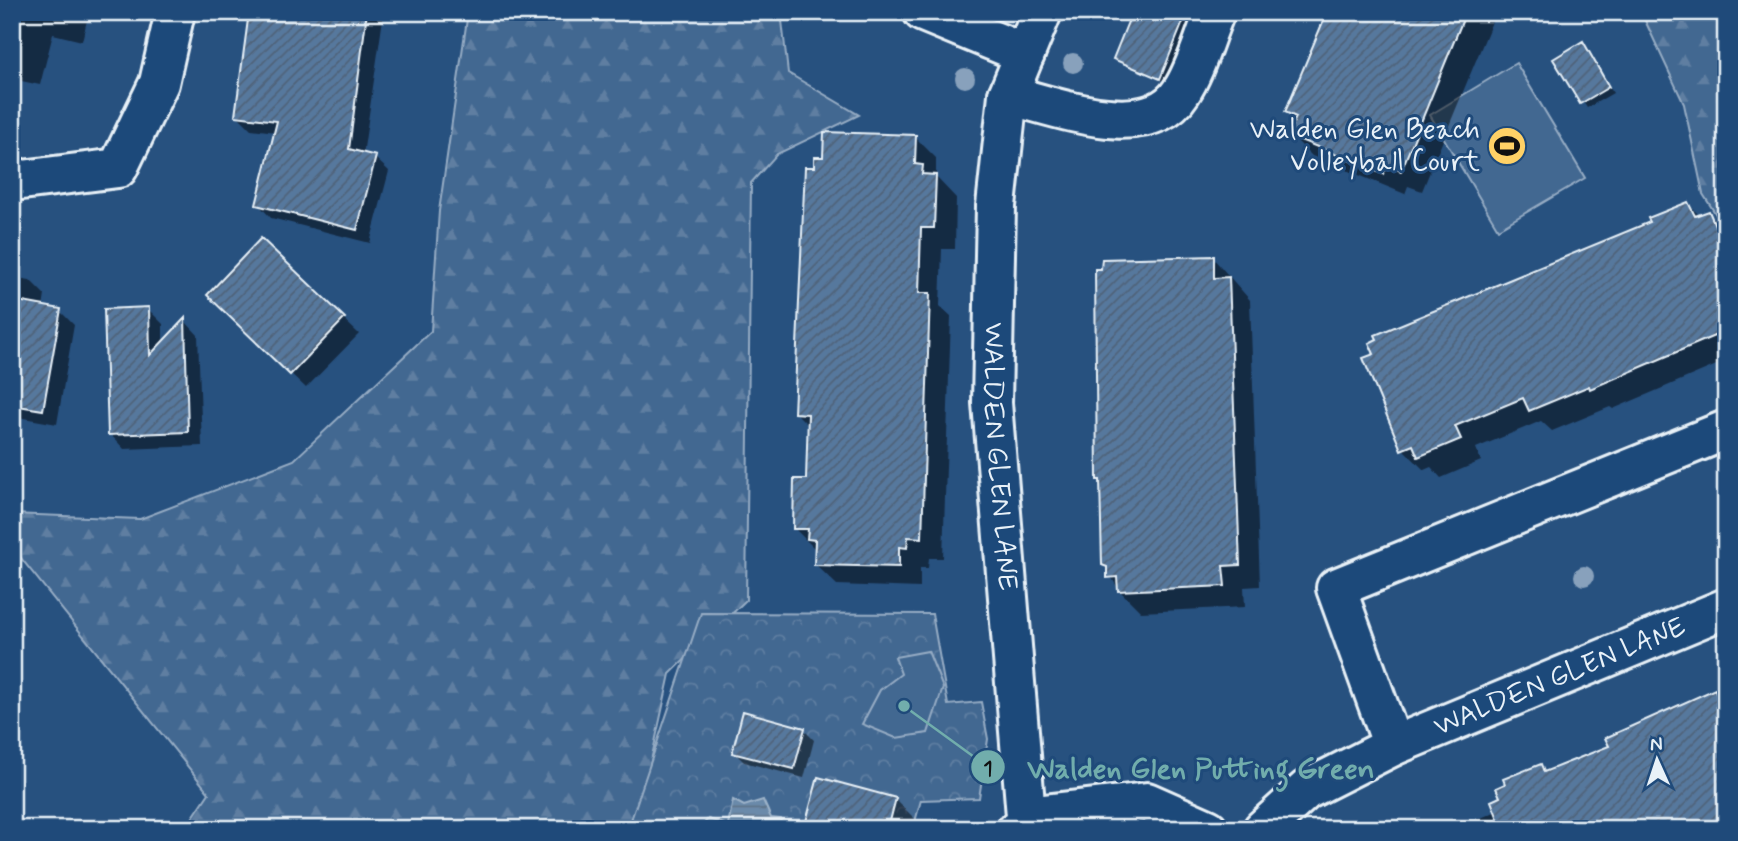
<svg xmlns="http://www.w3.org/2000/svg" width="1738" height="841" viewBox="0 0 1738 841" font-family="Mynerve,sans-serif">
	<defs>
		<pattern id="forest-firs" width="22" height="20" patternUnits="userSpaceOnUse" patternTransform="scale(1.75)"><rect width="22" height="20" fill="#436891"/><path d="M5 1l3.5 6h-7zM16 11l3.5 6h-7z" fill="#5e7ea1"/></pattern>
		<pattern id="park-crowns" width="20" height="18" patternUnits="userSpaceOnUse" patternTransform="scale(1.75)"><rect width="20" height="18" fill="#436891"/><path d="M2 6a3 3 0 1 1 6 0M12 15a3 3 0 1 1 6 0" fill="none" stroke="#5e7ea1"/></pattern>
		<pattern id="water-rules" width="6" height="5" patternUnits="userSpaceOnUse" patternTransform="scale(1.75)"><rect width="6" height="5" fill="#6b8aaa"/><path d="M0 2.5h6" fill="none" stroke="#5e7388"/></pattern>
		<pattern id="building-hatch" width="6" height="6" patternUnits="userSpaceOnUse" patternTransform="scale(1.75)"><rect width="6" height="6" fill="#57789d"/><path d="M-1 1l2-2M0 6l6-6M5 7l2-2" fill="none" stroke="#4f6278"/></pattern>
	</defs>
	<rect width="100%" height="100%" fill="#27517f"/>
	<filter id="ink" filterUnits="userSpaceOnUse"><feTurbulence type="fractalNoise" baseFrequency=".0143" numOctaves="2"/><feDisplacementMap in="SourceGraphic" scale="14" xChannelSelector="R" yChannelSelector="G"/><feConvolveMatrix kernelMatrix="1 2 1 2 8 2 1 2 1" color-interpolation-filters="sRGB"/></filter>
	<g filter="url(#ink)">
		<path fill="url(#forest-firs)" stroke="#96acc4" stroke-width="2" d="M468,12H781L788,73L859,115L777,154L751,183L746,600L670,674L636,829H185L209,793L12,547V514L140,519L294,460L431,331L439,211Z
			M1641,12H1726V230L1703,194L1684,104Z"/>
		<path fill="url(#park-crowns)" stroke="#96acc4" stroke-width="2" d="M701,613L932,614L948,705L981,702L988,739L979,798L921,800L913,829H628Z"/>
		<path fill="#436891" stroke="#96acc4" stroke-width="2" d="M1516,63L1585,178L1498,229L1430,115Z
			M928,651L943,688L928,733L896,738L862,724L880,690L901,674L895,657Z"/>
		<path fill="url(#water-rules)" stroke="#9db3c9" stroke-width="2" d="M733,800L744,806L763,800L771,818L781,819L778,829H699L708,819L728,825Z"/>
		<path fill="#0007" d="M12,12H89L82,41L53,34L40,85L12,79Z
			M246,12H384L363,155L375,158L389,171L370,243L271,218L258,204L276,132L251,129L237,115L251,17Z
			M1134,12H1194L1165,82L1115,59Z
			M1327,12H1496L1422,191L1408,186L1405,194L1312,156L1290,134L1296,120L1287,112Z
			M1587,49L1613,93L1587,108L1556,59Z
			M915,137L936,158V177L956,198L955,249H942L940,306L951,316L943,558H929L928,568H920V588L837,585L815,564L816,550L794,528L807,481L809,426L795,412L816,169Z
			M1688,204L1700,216L1708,213L1726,230V361L1613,409L1610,407L1552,431L1541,421L1476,448L1481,461L1441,478L1431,467L1424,470L1403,449L1652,223Z
			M261,240L359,334L306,388L223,309Z
			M1213,258L1250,300L1260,586L1244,587L1245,607L1141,612L1119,590L1104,565L1102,482L1099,479Z
			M12,277L30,280L45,295L43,308L60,311L74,325L57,424L12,416Z
			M148,309L163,324V343L185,321L198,335L202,446L124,449L110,434Z
			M1714,691L1721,698L1726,696V829H1479L1476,820L1497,811L1540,766L1547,773L1611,747L1669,713L1668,710Z
			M804,730L814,740L804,778L744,762L734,752Z
			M896,800L917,821L915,829H806Z
			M1340,822L1346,829H1331Z"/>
		<path fill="url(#building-hatch)" stroke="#e8f1f8" stroke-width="2" d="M249,12H367L349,149L376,156L357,230L256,205L277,121L235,116Z
			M1132,12H1187L1160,79L1113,59Z
			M1327,12H1466L1401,171L1387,165L1383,174L1288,135L1296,117L1285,112Z
			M1583,41L1609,87L1580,104L1553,59Z
			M824,132L916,135L915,164L923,165L922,174L936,175L934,228H921L919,293H930L922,538L908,537L907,548L899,547V567L814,565L815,540L807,539L808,529H793L794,479H806L808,414L794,413L805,167H814V157H823Z
			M1688,202L1695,216L1709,211L1726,251V331L1590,389L1589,386L1529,411L1523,398L1455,426L1461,439L1418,457L1413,445L1401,450L1363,358L1374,354L1369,343L1377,339L1375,335L1650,222L1648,218Z
			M261,238L345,318L290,375L207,295Z
			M1214,256V278L1229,277L1240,565L1223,566L1225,586L1118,591L1117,577L1107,578V567L1102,565L1100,480H1097L1095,269H1101L1102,259Z
			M12,300L61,309L43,410L12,405Z
			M149,307L150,355L185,318L188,432L108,435L104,309Z
			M1715,689L1726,716V829H1502L1491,801L1500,797L1496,788L1505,784L1503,779L1541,764L1544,772L1609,746L1605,738Z
			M743,711L805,728L794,769L732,753Z
			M818,777L896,798L888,829H804Z"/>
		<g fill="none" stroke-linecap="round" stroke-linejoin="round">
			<g stroke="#e8f1f8" stroke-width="26">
				<path id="lane" d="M1004,829L1026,816"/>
			</g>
			<g stroke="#e8f1f8" stroke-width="44">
				<g id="street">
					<path d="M923,12L1025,54"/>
					<path id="s1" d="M1042,12L1008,95L996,206L992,403L1026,816L1043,829"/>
					<path d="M1008,95C1055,106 1148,144 1181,92C1196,70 1204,37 1215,12"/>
					<path d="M12,176L22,180L118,168L159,83L175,12"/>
					<path d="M1393,746L1336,588L1726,430"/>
					<path d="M1026,816L1147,802L1208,829"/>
					<path id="s2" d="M1263,829L1306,790L1393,746L1726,608"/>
				</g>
			</g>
			<use href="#lane" stroke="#1f4a7a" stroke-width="21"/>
			<use href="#street" stroke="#1f4a7a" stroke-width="38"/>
		</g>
		<g fill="#88a1bc">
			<circle cx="1073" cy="63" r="10"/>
			<circle cx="965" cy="78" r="10"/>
			<circle cx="1584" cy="576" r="10"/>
		</g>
	</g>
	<defs>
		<g id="stadium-disc" transform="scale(2.0125)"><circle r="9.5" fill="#ffd166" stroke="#1f4a7a"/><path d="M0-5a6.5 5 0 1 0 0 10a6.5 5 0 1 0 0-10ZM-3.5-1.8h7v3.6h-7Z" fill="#111"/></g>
	</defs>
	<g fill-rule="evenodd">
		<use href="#stadium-disc" x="1507" y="146"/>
	</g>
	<g text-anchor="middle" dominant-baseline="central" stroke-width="6" stroke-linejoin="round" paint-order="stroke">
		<g font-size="28" fill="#e8f1f8" stroke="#1f4a7a" text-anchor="end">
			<text x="1480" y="130">Walden Glen Beach<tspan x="1480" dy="32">Volleyball Court</tspan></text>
		</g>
		<g font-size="28" fill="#e8f1f8" stroke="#1f4a7a">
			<text stroke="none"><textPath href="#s1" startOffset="452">WALDEN GLEN LANE</textPath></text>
			<text stroke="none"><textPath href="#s2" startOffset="336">WALDEN GLEN LANE</textPath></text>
		</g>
	</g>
	<path fill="none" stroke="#71adac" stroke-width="2.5" d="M904 706L988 767"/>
	<g fill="#71adac" stroke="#1f4a7a" stroke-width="2.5">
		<circle cx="904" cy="706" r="7"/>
		<circle cx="988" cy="767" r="18"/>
	</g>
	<g font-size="21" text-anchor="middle" font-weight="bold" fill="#111">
		<text x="988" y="775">1</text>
	</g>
	<g font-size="30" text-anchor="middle" font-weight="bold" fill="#71adac" stroke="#1f4a7a" stroke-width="6" stroke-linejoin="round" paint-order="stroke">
		<text x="1201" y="778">Walden Glen Putting Green</text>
	</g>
	<rect width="1738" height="841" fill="none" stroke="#1f4a7a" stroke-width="42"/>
	<rect x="21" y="21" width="1696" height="799" fill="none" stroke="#e8f1f8" stroke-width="2.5" filter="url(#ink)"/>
	<g transform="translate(1657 760) rotate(357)" stroke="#1f4a7a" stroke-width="5" paint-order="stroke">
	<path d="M0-5L12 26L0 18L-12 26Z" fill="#e8f1f8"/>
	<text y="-10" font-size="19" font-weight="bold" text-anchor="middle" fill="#e8f1f8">N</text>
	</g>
</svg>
